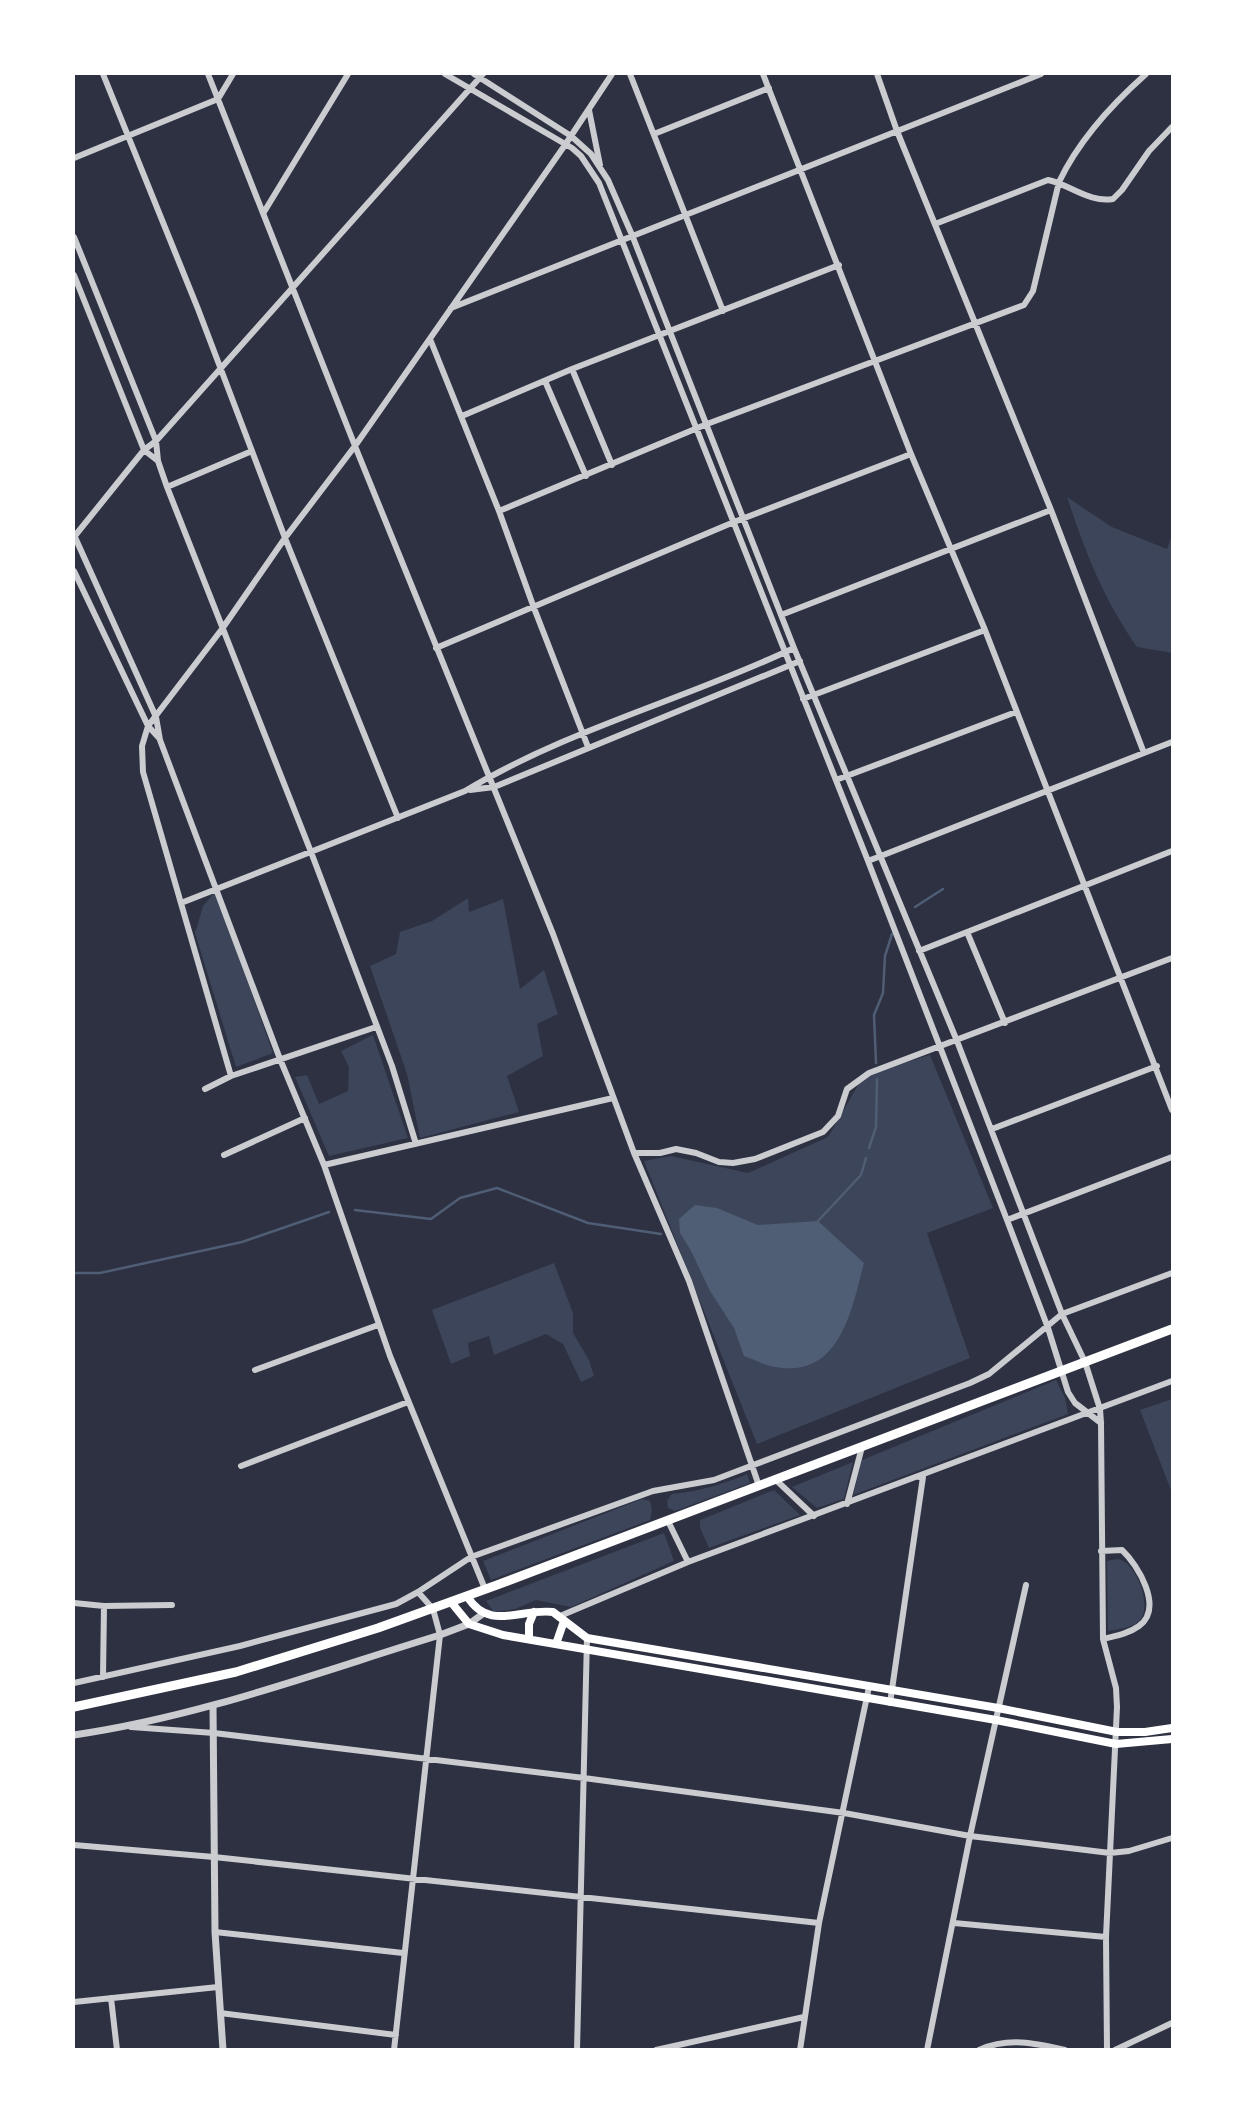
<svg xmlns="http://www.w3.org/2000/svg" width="1246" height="2123" viewBox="0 0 1246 2123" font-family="'Fira Sans',sans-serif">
	<rect width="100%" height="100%" fill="#2d3142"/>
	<path fill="#3c4559" d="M1067,497L1112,527L1167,549L1172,535V653L1137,647C1103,598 1086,554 1067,497Z
		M214,893L220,904L273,1053L236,1067L195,933L203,906Z
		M468,898L469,912L503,899L520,989L544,970L558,1014L537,1024L543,1056L507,1076L519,1112L420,1138L407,1074L370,966L396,954L400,932L432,921Z
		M373,1035L408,1138L329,1156L295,1077L307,1075L319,1104L348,1091L349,1067L341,1051Z
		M930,1055L993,1208L927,1233L970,1358L757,1444L644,1161L671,1156L748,1173L828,1137L864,1075Z
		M554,1263L573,1313V1333L589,1360L594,1376L581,1382L563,1344L546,1334L494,1355L489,1336L468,1343L470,1356L451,1364L432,1310Z
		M1056,1380L1065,1398L1068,1414L853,1495L862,1460Z
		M1172,1399V1493L1140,1410Z
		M853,1462L844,1499L817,1508L792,1487Z
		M747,1474L750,1483L675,1511L668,1508L667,1500L672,1494C699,1491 722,1485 747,1474Z
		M774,1490L800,1515L709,1548L700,1528V1520Z
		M642,1499L650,1501L652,1510L650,1520L491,1580L483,1561Z
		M664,1533L674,1561L571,1607L536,1600L515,1609L494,1612L486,1601Z
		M1117,1559C1135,1560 1153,1605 1140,1620C1133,1628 1118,1629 1108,1631L1107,1561Z"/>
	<path fill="#4f5d75" d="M695,1205L717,1208L758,1225L818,1221L864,1263C851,1313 839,1382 770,1366C762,1364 753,1359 744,1356L734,1328L710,1291L691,1251L680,1233L679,1219Z"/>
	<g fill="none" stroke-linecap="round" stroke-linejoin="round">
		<path stroke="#4f5d75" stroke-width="2.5" d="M915,907L943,889
			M876,1063L874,1015L883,993L885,956L892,934
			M869,1148L876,1127L877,1079
			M355,1210L431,1219L460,1198L497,1188L588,1223L661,1234
			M818,1221L861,1175L866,1158
			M74,1273H100L242,1242L329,1212"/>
		<path stroke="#caccd0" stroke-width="6" d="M103,74L198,309L285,538L398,818
			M208,74L355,446L553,934L634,1153L689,1281L759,1486
			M445,74L572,148L581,156L599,183L868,861L1007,1220L1048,1328L1068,1392L1075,1403L1101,1423
			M474,74L571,136L591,154L608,180L632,235L794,648L957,1041L1062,1314L1085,1362L1100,1409L1101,1423L1103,1639L1116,1688L1117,1707L1106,1937L1107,2050
			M630,74L723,311
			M763,74L911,454L985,630L1172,1110
			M877,74L897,131L1051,510L1144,753
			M589,110L600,165
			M654,134L769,88
			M74,158L218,99L233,74
			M264,212L348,74
			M935,224L1048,180C1071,185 1089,203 1113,199L1122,190L1149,151L1172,127
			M74,237L156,441L158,461L167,487L311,852L392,1066L416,1144
			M74,275L144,450L158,461
			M451,308L1041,74
			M430,339L499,511L534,608L588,747
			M572,369L612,465
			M545,381L586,476
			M462,416L572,369L839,265
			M167,487L252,451
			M499,511L707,424L1024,305L1033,291L1059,182C1079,140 1111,105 1146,74
			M74,535L156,717L160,740L280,1059L324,1165L390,1356L485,1589
			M74,537L144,450L156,441L483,74
			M74,571L148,726L159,738
			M781,615L1051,510
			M436,648L734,522L911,454
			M803,699L985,630
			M836,780L1016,712
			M470,790L494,787L800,661
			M868,861L1172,742
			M181,903L465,791C568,729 687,699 794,648
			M967,932L1005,1023
			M919,951L1172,851
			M231,1076L143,772L142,746L148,726L222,629L285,538L355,446L565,145L612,74
			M205,1089L231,1076L376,1027
			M992,1129L1157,1066
			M634,1153H660L676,1149L696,1153L719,1162L733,1163L755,1159L823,1132L838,1116L847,1089L869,1073L1172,958
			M224,1155L305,1118
			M324,1165L613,1098
			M1007,1220L1172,1157
			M255,1370L378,1325
			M241,1466L408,1402
			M776,1480L814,1516
			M847,1504L862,1447
			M668,1521L688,1562
			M1101,1551L1122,1550C1138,1565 1164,1608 1139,1626C1128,1634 1115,1636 1103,1639
			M74,1603L104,1606L172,1605
			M560,1616L688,1562L1172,1381
			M103,1677L104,1606
			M74,1683L240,1646L396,1604L418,1592L471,1557L653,1491L714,1480L970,1383L989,1374L1062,1314L1172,1273
			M890,1703L923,1477H919
			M131,1727L214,1733L584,1778L844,1813L970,1836L1110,1853L1129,1851L1172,1838
			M74,1845L214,1857L819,1923
			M954,1923L1106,1937
			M215,1932L403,1953
			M111,1998L117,2050
			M74,2002L218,1987
			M220,2013L396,2035
			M394,2050L440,1635L433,1609L418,1592
			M577,2050L587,1638
			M656,2050L804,2017
			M800,2050L819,1923L869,1687
			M927,2050L970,1836L1026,1585
			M979,2050C1008,2037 1035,2043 1065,2050
			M1115,2050L1172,2023"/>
		<path stroke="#caccd0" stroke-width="7" d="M213,1705L215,1932L223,2050
			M74,1735C199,1717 319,1672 440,1635L469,1624L484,1613"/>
		<path stroke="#fff" stroke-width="8" d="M467,1596C489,1632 520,1608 553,1612L587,1638L998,1708L1117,1732H1145L1172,1728
			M451,1602L469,1624L503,1635L996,1720L1116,1744L1172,1739
			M529,1639V1624L534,1612
			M556,1644L564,1621"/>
		<path stroke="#fff" stroke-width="9" d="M74,1707L236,1672L378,1628L497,1585L1172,1329"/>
	</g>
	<rect width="1246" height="2123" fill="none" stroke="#ffffff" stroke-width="150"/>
</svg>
